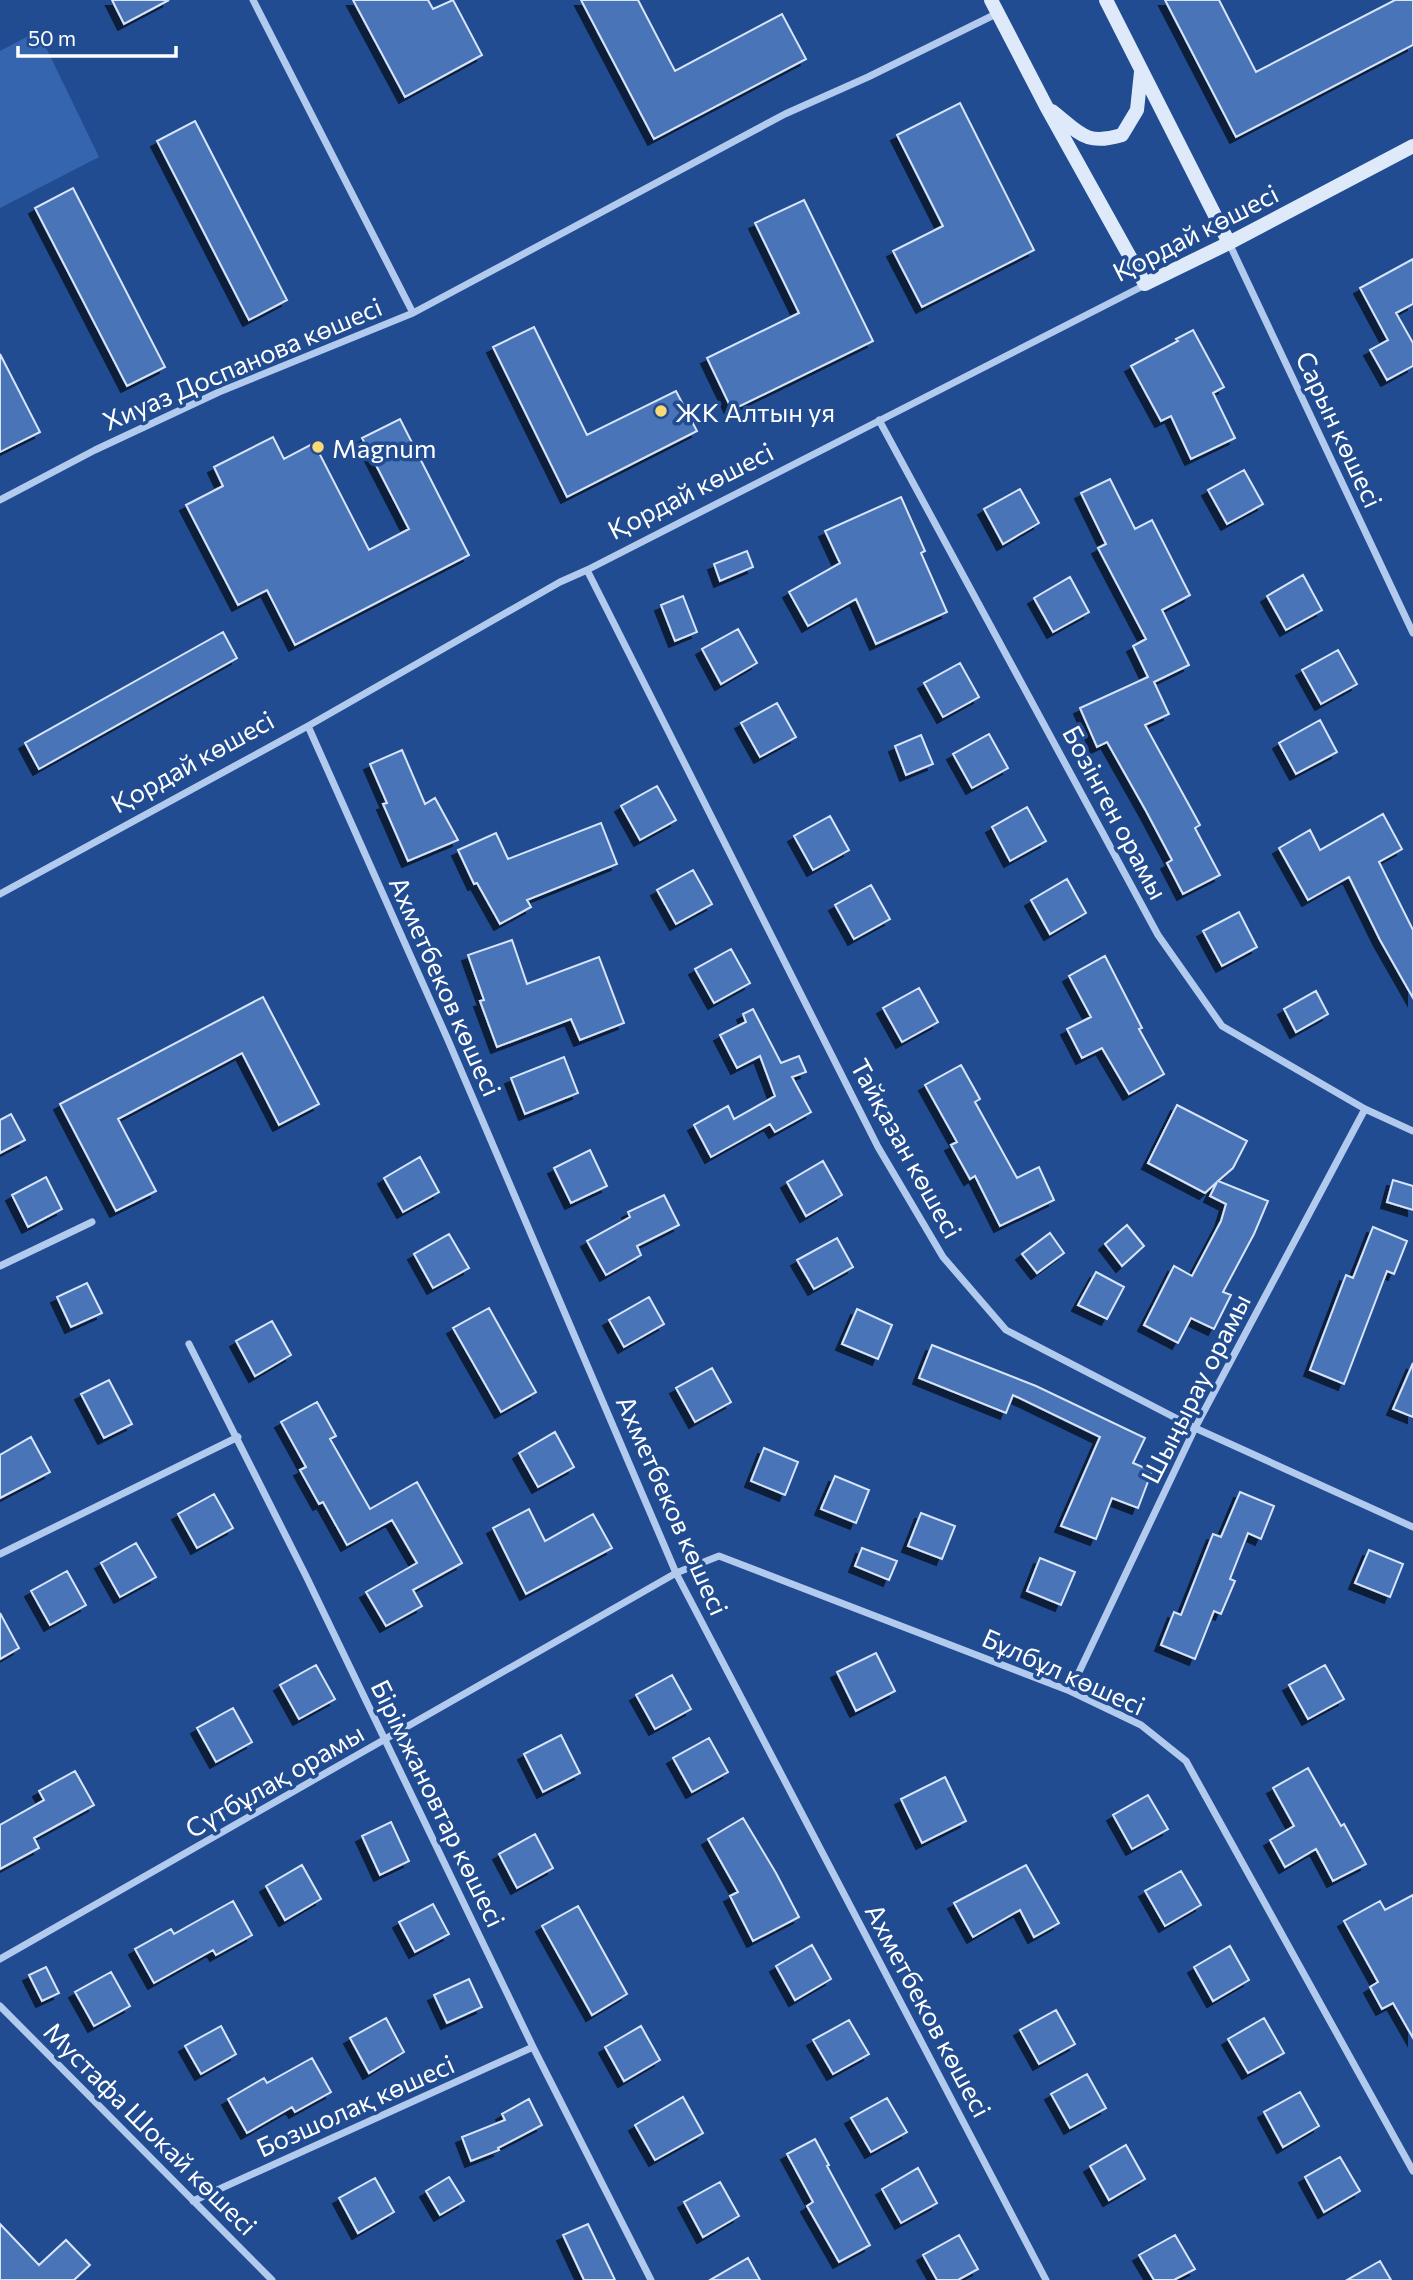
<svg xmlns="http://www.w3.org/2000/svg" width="1413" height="2280" viewBox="0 0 1413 2280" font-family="Commissioner,sans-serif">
	<defs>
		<filter id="shadow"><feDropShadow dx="-6" dy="6" stdDeviation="0" flood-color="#0009"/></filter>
	</defs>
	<rect width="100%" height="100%" fill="#214c91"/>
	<path fill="#3565ae" d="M38,31L99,157L0,208V51Z"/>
	<path fill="#4a75b8" stroke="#d8e5f9" stroke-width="2" filter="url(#shadow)" d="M112,0H169L124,24Z
		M353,0H428L433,9L453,0L482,55L405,97Z
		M581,0H638L675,71L782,14L806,59L654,139Z
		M1165,0H1219L1256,72L1395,0H1413V45L1236,137Z
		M960,103L1034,250L922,307L893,251L943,226L897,135Z
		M195,121L287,300L249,320L157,141Z
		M73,188L165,367L127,386L35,208Z
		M804,200L873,341L732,410L707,358L799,313L755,223Z
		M1413,259V304L1396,313L1413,343V366L1387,380L1370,350L1388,340L1360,288Z
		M534,327L587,435L676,391L697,431L567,497L493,347Z
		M1193,330L1224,387L1213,393L1235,438L1191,459L1171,416L1161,421L1131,366L1178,341L1176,339Z
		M0,354L40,432L0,452Z
		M400,419L469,555L295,645L267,590L238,605L186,505L223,486L214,467L273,437L284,459L314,443L369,550L409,529L362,438Z
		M1244,470L1263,504L1227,524L1208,490Z
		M1110,479L1135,529L1152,520L1190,595L1162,610L1189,665L1154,682L1169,714L1145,725L1200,825L1195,828L1220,875L1183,894L1167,863L1172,860L1146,811L1107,742L1097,747L1080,708L1148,677L1133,646L1146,639L1098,548L1106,544L1081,493Z
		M1020,489L1039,523L1003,544L984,509Z
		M901,497L925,551L921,553L947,612L876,644L856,599L808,626L789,592L840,563L825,531Z
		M747,551L753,567L720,581L714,564Z
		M1303,575L1322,610L1286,630L1267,596Z
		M1070,577L1089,612L1053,632L1034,598Z
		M683,596L697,632L675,641L661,605Z
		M738,629L757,663L721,684L702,649Z
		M223,632L237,658L39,769L25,743Z
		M1338,650L1357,684L1321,704L1302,670Z
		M960,663L979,697L943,717L924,683Z
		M777,703L796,737L760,757L741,723Z
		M1320,720L1337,752L1296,774L1279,743Z
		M989,734L1008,768L972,788L953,754Z
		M921,735L933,764L906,775L895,746Z
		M402,750L425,804L435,798L458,840L408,861L383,804L387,803L370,764Z
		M657,786L676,820L640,840L621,806Z
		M1027,807L1046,841L1010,861L992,827Z
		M1383,814L1402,849L1379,862L1413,930V998L1380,940L1349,877L1308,900L1279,848L1310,830L1320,850Z
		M830,816L849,850L813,870L794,836Z
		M601,823L617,864L527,900L531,907L500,924L477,883L474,884L458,850L496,833L508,859Z
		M693,870L712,904L676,924L657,890Z
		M1067,879L1086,913L1050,934L1031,900Z
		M871,885L890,919L854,939L835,905Z
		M1239,912L1257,947L1222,966L1203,931Z
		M512,940L527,984L599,957L624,1023L580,1040L571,1019L497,1047L480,1001L484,1000L468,955Z
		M731,949L750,983L714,1003L695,969Z
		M1105,956L1142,1028L1139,1029L1164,1074L1129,1094L1102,1048L1082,1058L1067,1029L1091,1017L1069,976Z
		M919,988L938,1022L902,1042L883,1008Z
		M1316,991L1328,1014L1296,1032L1284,1009Z
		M263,997L319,1104L279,1125L242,1053L118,1119L156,1191L116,1211L60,1104Z
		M753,1009L781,1063L799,1056L806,1072L792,1077L811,1112L775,1132L770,1124L711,1157L694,1125L728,1106L734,1119L775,1096L760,1056L737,1068L720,1035L746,1022L743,1014Z
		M564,1057L578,1093L525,1114L511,1078Z
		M961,1065L980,1099L975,1102L1017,1178L1039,1167L1054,1200L1000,1226L975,1176L970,1179L951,1145L957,1142L925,1085Z
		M1177,1105L1247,1141L1233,1168L1218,1181L1268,1201L1254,1234L1223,1292L1231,1295L1214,1329L1191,1318L1178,1343L1144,1325L1174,1266L1192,1276L1221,1221L1226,1204L1210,1196L1217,1182L1205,1193L1148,1163Z
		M11,1114L25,1140L0,1153V1120Z
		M590,1150L607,1186L571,1203L554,1168Z
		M420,1157L439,1192L403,1212L384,1178Z
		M823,1161L842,1195L806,1216L787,1182Z
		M46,1177L62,1209L28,1227L12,1195Z
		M1393,1180L1413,1186V1210L1387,1202Z
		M664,1195L679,1225L637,1246L641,1255L606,1275L587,1241L630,1217L628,1212Z
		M1127,1225L1144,1246L1122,1266L1105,1244Z
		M1373,1227L1407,1241L1394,1274L1387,1271L1344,1384L1310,1370L1346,1275L1353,1278Z
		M1050,1233L1064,1253L1037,1273L1022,1254Z
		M449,1234L469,1268L433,1288L414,1254Z
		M837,1238L853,1267L814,1289L797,1260Z
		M1096,1272L1124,1287L1107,1319L1078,1305Z
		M87,1283L102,1313L71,1327L57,1297Z
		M649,1297L664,1324L624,1347L609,1320Z
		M489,1308L536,1392L501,1412L453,1328Z
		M857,1309L892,1325L878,1359L842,1344Z
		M272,1321L291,1355L255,1376L236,1341Z
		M932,1345L1036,1386L1145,1438L1133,1463L1152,1471L1138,1508L1112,1498L1096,1539L1061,1526L1100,1437L1013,1395L1006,1413L919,1378Z
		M1413,1363V1417L1393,1409Z
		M712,1368L731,1402L695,1422L676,1388Z
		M109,1380L132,1424L104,1438L81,1394Z
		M317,1402L336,1436L330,1439L370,1509L417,1482L462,1563L413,1590L422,1606L386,1626L366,1592L417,1563L392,1520L347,1545L323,1502L319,1504L300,1470L306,1467L281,1422Z
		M555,1432L574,1467L538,1487L519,1453Z
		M31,1437L50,1472L0,1498V1455Z
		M764,1448L798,1462L785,1495L751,1481Z
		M835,1476L869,1490L856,1523L821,1509Z
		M1240,1492L1274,1506L1261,1539L1248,1533L1230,1579L1235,1581L1221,1614L1214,1611L1195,1659L1161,1645L1174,1612L1181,1615L1213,1534L1221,1537Z
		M214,1494L233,1528L197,1548L178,1514Z
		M529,1509L545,1541L593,1514L612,1548L526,1594L493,1528Z
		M921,1513L955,1526L942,1559L908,1546Z
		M136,1543L156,1577L120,1597L101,1563Z
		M862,1548L897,1561L889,1580L855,1566Z
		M1369,1550L1403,1564L1390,1597L1355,1583Z
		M1040,1558L1075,1572L1061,1605L1027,1591Z
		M67,1571L86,1605L50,1625L31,1591Z
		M0,1613L19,1648L0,1659Z
		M876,1653L895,1691L856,1711L837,1672Z
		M316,1665L335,1699L299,1719L280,1685Z
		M1325,1665L1344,1699L1308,1719L1289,1685Z
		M672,1675L691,1709L655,1729L636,1695Z
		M233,1708L252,1742L216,1762L197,1728Z
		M561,1735L580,1773L543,1792L524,1754Z
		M709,1738L728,1772L692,1792L673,1758Z
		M1308,1768L1341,1826L1344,1824L1366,1864L1333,1881L1316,1849L1285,1867L1270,1840L1294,1826L1273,1788Z
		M75,1771L94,1805L34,1838L39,1848L0,1869V1825L44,1800L39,1791Z
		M945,1777L966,1821L922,1843L901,1799Z
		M1148,1795L1168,1829L1132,1849L1113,1815Z
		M743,1818L776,1873L799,1917L753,1941L730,1896L738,1892L708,1839Z
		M391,1822L409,1861L380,1875L362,1836Z
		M535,1834L553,1868L517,1888L499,1854Z
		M302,1865L321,1899L285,1920L266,1886Z
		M1026,1865L1059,1923L1034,1937L1020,1910L973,1937L954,1903Z
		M1181,1871L1201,1905L1165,1926L1145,1891Z
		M1413,1895V2038L1393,2003L1382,2009L1370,1987L1378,1982L1344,1921L1380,1901L1385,1910Z
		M233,1901L252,1935L216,1955L213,1950L154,1983L135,1949L171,1929L174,1934Z
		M433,1904L449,1934L415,1952L399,1922Z
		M578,1906L627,1994L592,2015L542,1926Z
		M812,1945L831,1979L795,2000L776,1966Z
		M1230,1946L1249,1980L1213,2001L1194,1967Z
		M46,1967L59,1993L42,2001L29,1975Z
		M111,1972L130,2006L94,2026L75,1992Z
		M469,1979L482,2007L447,2023L434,1995Z
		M1056,2010L1075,2044L1039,2064L1020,2030Z
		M386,2018L404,2052L369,2073L350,2038Z
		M1264,2018L1284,2053L1248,2073L1228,2039Z
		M849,2020L869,2054L833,2074L813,2040Z
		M221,2026L236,2054L201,2074L185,2046Z
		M641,2026L660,2060L624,2081L605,2047Z
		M312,2058L331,2092L295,2112L292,2107L247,2133L228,2099L264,2078L267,2083Z
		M1087,2074L1106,2108L1070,2128L1051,2094Z
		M1300,2092L1319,2126L1283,2147L1264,2112Z
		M683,2097L703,2133L655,2160L635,2125Z
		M887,2098L907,2132L871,2152L851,2118Z
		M529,2099L542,2125L498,2148L499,2150L471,2161L462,2137L505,2120L502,2114Z
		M815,2139L829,2165L827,2166L870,2245L839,2262L807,2206L813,2202L787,2154Z
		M1126,2145L1145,2179L1109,2200L1090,2166Z
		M1340,2157L1360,2191L1324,2212L1305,2177Z
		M918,2168L937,2203L901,2223L882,2189Z
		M449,2177L464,2201L440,2215L426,2191Z
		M375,2178L394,2212L358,2233L339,2198Z
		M720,2182L739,2216L703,2237L684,2202Z
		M0,2224L39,2265L66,2240L90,2265L74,2280H0Z
		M588,2224L615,2280H584L563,2235Z
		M959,2235L978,2269L958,2280H937L923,2255Z
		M1175,2235L1195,2269L1174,2280H1154L1139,2255Z
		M748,2258L760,2280H710Z
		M1380,2261L1391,2280H1347Z"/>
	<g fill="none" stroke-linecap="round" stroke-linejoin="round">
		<path stroke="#b2caed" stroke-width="7" d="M253,0L413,313
			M1229,243L1413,633
			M879,420L1158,935L1222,1026L1365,1109L1413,1131
			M0,500L95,450L219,392L413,313L785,114L868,77L998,13
			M587,570L878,1147L943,1257L1006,1330L1195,1428L1413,1527
			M308,726L448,1040L676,1573L1046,2280
			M0,894L308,726L560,582L587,570L1145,285
			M0,1266L92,1222
			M189,1344L306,1576L533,2047L651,2280
			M0,1554L238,1437
			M1070,1691L1195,1428L1365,1109
			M0,1959L676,1573L719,1556L1070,1691L1141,1725L1186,1761L1413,2171
			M0,2006L272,2280
			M193,2201L533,2047"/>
		<path stroke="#dee9fa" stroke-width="14" d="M991,0L1046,106L1145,284L1229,243L1413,146
			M1106,0L1229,243
			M1052,111C1080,133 1085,146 1122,135L1137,110L1141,72"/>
	</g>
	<g fill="#f9da74" stroke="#214c91" stroke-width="2.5">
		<circle cx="661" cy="411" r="7"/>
		<circle cx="318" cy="447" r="7"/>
	</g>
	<g text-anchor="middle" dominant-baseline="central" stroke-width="7" stroke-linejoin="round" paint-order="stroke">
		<g font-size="26" fill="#fff" stroke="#214c91">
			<text transform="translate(1195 232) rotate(-27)">Қордай көшесі</text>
			<text transform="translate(242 363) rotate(-23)">Хиуаз Доспанова көшесі</text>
			<text transform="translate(1340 429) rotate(65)">Сарын көшесі</text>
			<text transform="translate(690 490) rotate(-27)">Қордай көшесі</text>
			<text transform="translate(192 761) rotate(-29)">Қордай көшесі</text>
			<text transform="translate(1116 812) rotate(62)">Бозінген орамы</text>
			<text transform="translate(446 986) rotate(66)">Ахметбеков көшесі</text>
			<text transform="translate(907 1148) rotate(61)">Тайқазан көшесі</text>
			<text transform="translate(1195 1388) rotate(-63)">Шыңырау орамы</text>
			<text transform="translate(673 1505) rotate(66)">Ахметбеков көшесі</text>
			<text transform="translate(1064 1671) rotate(24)">Бұлбұл көшесі</text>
			<text transform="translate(274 1780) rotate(-30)">Cүтбұлақ орамы</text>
			<text transform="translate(439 1803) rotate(64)">Бірімжановтар көшесі</text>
			<text transform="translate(929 2010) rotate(62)">Ахметбеков көшесі</text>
			<text transform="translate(355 2105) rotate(-24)">Бозшолақ көшесі</text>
			<text transform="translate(151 2128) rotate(45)">Мустафа Шокай көшесі</text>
		</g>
		<g font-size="26" fill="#fff" stroke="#214c91" text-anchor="start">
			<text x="675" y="411">ЖК Алтын уя</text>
			<text x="332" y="447">Magnum</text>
		</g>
	</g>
	<path d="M18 46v10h158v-10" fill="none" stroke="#ffffff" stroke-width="3.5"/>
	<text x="28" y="46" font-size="21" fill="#ffffff" stroke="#214c91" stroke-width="5" paint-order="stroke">50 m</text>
</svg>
